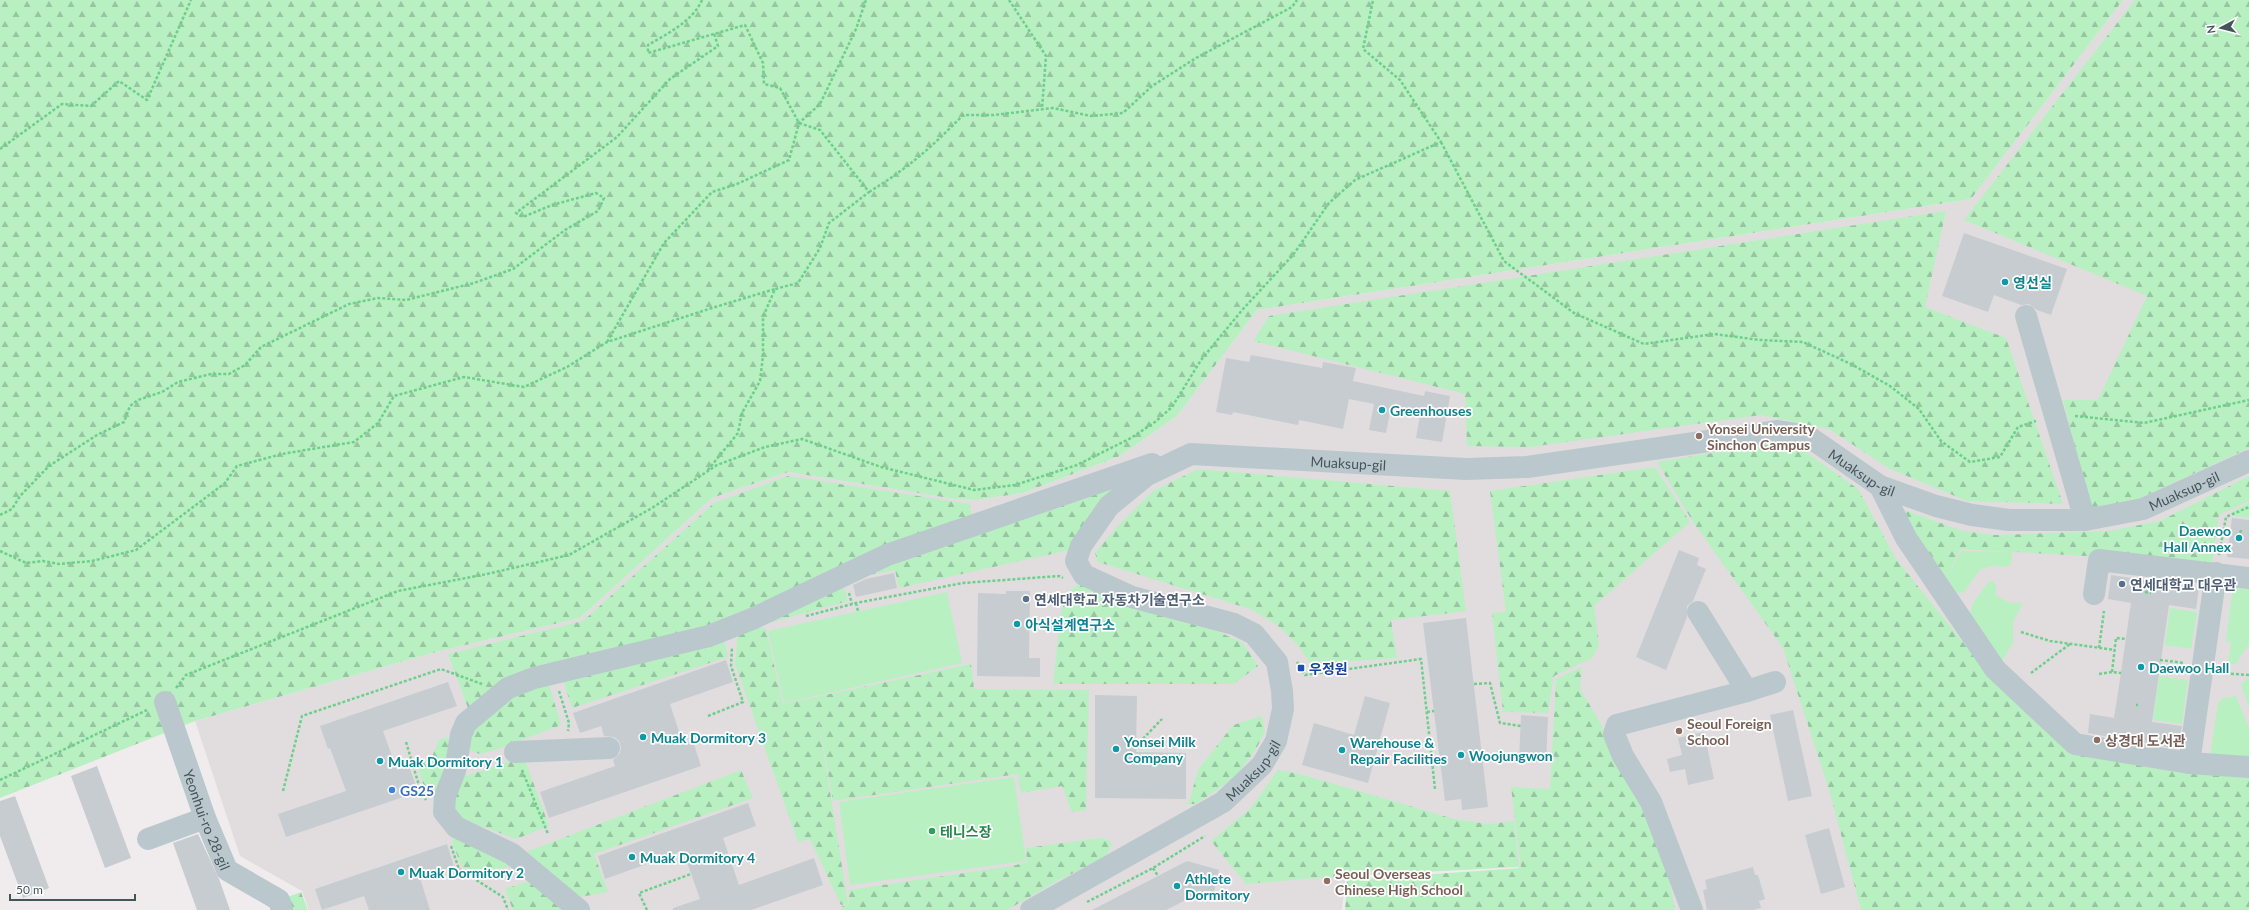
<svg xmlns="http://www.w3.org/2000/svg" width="2249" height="910" viewBox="0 0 2249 910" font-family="Lato,'Noto Sans KR',sans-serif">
	<defs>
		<pattern id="forest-firs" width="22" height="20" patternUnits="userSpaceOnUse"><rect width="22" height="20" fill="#b8f0c2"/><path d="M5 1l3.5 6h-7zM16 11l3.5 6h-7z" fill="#97c5a1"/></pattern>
	</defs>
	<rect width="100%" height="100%" fill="#f0eced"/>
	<path fill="#e1dddf" d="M2123,0H2249V910H1536L1507,841L1346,872L1342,910H309L302,891L240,856L195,721L436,652L580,618L712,498L788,472L955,499L976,500L1023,493L1120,456L1177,416L1257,310L1971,199Z"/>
	<path fill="#b8f0c2" d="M2249,503V518L2233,516V511Z
		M1961,551L2012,552L2011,565L2000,567L1995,565L1980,570L1964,592L1956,594L1943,584Z
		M1990,581H1993L1996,586V595C2006,602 2011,604 2023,603L2013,622V642L2002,662C1993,650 1967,624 1971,609C1974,599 1984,589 1990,581Z
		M2233,587L2249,589V644L2235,665L2228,663L2231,642L2226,641Z
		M947,592L962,663L784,703L768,631Z
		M2170,608L2197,612L2191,649L2165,645Z
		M2159,676L2188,680L2182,724L2153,720Z
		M2247,679H2249V707L2241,685Z
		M2236,696L2249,728V762L2210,756L2218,703L2223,698Z
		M1014,777L1026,861L850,885L839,802Z"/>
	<path fill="url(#forest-firs)" d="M0,0H2123L1971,199L1257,310L1177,416L1120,456L1023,493L976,500L955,499L788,472L712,498L580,618L436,652L195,721L0,798Z
		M2135,0H2249V448L2125,505L2090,507L2063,400H2098L2147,296L1964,220Z
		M1946,211L1925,307L2006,338L2063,504L1967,501L1890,469L1829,429L1761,415L1530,447L1467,446L1465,394L1253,341L1269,316Z
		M1762,445H1780L1803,450L1858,489L1896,559L1985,670L2071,752L2249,777V910H1861L1830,793L1783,648L1693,522L1657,462Z
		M1655,467L1690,522L1594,606L1599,646L1592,658L1554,676L1548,713L1503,712L1492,613L1506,612L1490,491Z
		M1198,469L1450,491L1466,611L1391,620L1397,658L1311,664L1295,642L1277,625L1250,609L1098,562L1095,553L1118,526L1153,491Z
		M788,476L970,504L972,522L708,632L560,667L471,716L448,654L583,621L714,503Z
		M2249,476V501L2219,515L2212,563L1960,549L1947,577L1942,582L1902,514L1907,511L1963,531L1995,535L2109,531L2160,521Z
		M1122,480L1070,550L899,588L895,570L848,579Z
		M842,579L848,601L769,623Z
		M1080,583L1208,627L1243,643L1258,666L1234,684H1053L1061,612L1069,592Z
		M752,622L766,629L783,704L971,664L974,689L1089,690L1086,810L1072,812L1062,786L1021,793L1018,774L833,801L815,699L848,904L841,905L810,839L798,842L735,664L738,629Z
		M724,639L728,657L572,708L563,680Z
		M1582,667L1580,689L1600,722L1613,757L1641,807L1667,868L1675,910H1345L1347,880L1521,868L1511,787L1550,789L1556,679Z
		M548,681L561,725L492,751L480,754L470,751L466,733L503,696Z
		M1262,716L1265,731L1255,751L1234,778L1196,804H1183L1189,802L1198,770L1233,725Z
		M447,737L453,745L438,791L426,793L417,764L431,759L439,740Z
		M524,757L549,826L516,839L457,817L453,808L456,779Z
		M741,770L753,798L594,854L608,892L580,897L526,852Z
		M1278,770L1300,774L1454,819L1488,824L1514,821L1519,867L1329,877L1246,884L1211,841L1250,809Z
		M452,836L506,859L509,866L486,873L462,867L453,845Z
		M1101,838L1109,840L1112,844L1106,857L1059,880L1007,910H842L841,907L849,904V890L1012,866L1027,862L1026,848Z
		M532,880L562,910H513L505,889Z
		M301,892L308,910H286L282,899Z"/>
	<path fill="#c6ccd0" d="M1964,233L2067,269L2051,315L2037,310L2029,304L2021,305L1994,295L1988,312L1942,296Z
		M1251,355L1322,368L1323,362L1356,368L1353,381L1424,396L1425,391L1450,396L1442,442L1416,438L1420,415L1391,408L1386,433L1369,430L1374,404L1349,399L1343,429L1299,420L1298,425L1233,412L1232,415L1216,412L1226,358L1249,362Z
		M2232,518L2249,520V559L2227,557Z
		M1679,550L1699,558L1697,565L1706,569L1693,601L1687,606V617L1666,670L1636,657Z
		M894,573L897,588L856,597L853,585L866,579Z
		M2111,575L2199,588L2196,609L2169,605L2152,722L2182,726L2178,749L2088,733L2090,714L2114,718L2119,686L2131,603L2108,599Z
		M1006,591H1030L1029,658H1040V677L977,676L978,593L1006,594Z
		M1466,618L1488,807L1462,810L1461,799L1445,801L1423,623Z
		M726,660L733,682L670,704L683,744L693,741L701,766L549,818L540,792L615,766L613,760L620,753L621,747L619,741L614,737L604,736L601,726L580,733L573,713Z
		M448,682L457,706L383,731L397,770L409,766L418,792L286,837L278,814L346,791L330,748L328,749L320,726Z
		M1095,695L1137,696L1136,752L1186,753V799L1095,798Z
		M1365,696L1390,703L1368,783L1302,765L1314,723L1354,735Z
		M1793,710L1812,796L1788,801L1770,715Z
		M1521,715L1548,717L1546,762L1519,761Z
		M1704,732L1714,779L1688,785L1685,769L1670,772L1667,759L1682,755L1678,738Z
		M97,766L131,858L105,868L71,776Z
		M15,796L49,888L23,898L0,836V801Z
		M748,803L756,826L723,838L739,885L814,858L823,885L751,910H673V908L700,899L683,851L605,879L598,856Z
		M1829,828L1845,887L1821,894L1805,835Z
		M198,834L219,879L230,910H197L173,843Z
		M447,844L454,866L420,878L430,910H369L364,896L322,910L315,889Z
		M1187,861L1219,870L1212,901L1194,896L1166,910H1092Z
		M1753,867L1755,875H1758L1765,899L1759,901L1761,908L1753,910H1707L1703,890L1707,889L1705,880Z"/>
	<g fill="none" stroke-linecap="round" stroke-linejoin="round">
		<path stroke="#6ecf8c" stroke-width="2.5" stroke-dasharray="3 2" stroke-linecap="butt" d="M702,0C693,21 667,34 648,45V53L745,25L763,63L764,84L780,88L799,123L820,130L869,192L829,223L820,248L798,283L775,289L763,317V356L760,381L742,413L738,433L707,471
			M1009,0L1046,56L1042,109
			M1441,142L1504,261L1574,313L1644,344L1714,334L1760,340L1803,342L1851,364L1890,386L1919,409L1941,441L1970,462L2000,457L2018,427L2036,421
			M0,149L62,104L91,106L119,81L147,100L191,0
			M869,192C908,168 931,148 963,115H994L1053,108L1091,116L1123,113L1152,86L1196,58L1292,7L1297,0
			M607,342L664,243L712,192L737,184L789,160L799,123L820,104L856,29L866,0
			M2075,416L2144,423L2249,400
			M0,515L12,509L20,496L49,466L97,435L124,422L130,406L138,400L162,392L178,382L211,374H229L245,365L261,347L349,304L378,298L406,300L474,283L513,269L565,230L598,211L604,198L596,193L552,205L523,217L516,213L617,137L670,79L718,46L714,33
			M2236,536L2242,530
			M0,551L26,563L43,561L59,564L92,561L136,550L225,483L237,466L282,454L354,442L378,423L394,396L464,377L524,387L567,367L607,342L712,308L775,289
			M2219,555L2226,517L2249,507
			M2145,592L2151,593
			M849,593L852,604
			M856,603L858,611
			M806,616L856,603L963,583L1059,576L1063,578
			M2021,632L2050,641L2115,650
			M2099,648L2104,611
			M2160,660L2184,663
			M1297,662L1305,675L1421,659L1435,789
			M2112,672L2116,638L2126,639
			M2031,673L2070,644
			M2221,673L2249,675
			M2099,674L2112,672L2121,673
			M1474,684L1490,683L1500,723L1521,726
			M176,688L186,675L398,591L487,574L569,555L652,508L717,465L765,447L802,439L881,467L974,490L1015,485L1077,465L1131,438L1155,422L1172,407L1201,360L1243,309L1293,255L1329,203L1355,180L1441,142L1400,80L1363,49L1373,0
			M559,691L569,723L568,731
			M2136,705H2138
			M1427,712L1434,711
			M708,716L743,702L731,666L732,647
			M406,742L421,792L426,800
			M1136,746L1162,719
			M522,770L548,834
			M0,780L147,710
			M283,791L302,716L441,669L482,684
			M451,846L459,869L503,897L508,910
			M1153,868L1158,876
			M1087,902L1153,868L1205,836
			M647,910L639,893L691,874"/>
		<g stroke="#bac8cd" stroke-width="22">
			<path d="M2026,316L2085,520"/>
			<path d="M1880,486L1906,538L1995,669L2075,744L2189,763L2249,767"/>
			<path d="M2094,594L2099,560L2249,578"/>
			<path d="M1747,691L1775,682"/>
			<path id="s1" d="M165,702L205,818L227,870L279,900L282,910"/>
			<path d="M515,752L609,748"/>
			<path d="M2189,763L2216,573"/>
			<path d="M148,839L205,818"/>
			<path d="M579,910L512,854L456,827L444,812L445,796L455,771L461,735L466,723L508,688L534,678L709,636L752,619L887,555L1152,464"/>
			<path id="s2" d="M1031,910L1223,802L1262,765L1276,741L1283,709L1282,691L1277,662L1254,634L1234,624L1132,597L1084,575L1076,561L1081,546L1109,506L1147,475L1191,454L1466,469L1527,467L1778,431L1803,435L1812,439L1880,486L1936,506L1972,515L2009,520H2085L2143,509L2249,461"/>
			<path d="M1692,910L1651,802L1623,756L1614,734L1617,725L1747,691L1698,612"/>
		</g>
	</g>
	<g fill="#0f9aa8" stroke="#fff" stroke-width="1.5">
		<circle cx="2005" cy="282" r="4"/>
		<circle cx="1382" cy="410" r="4"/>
		<circle cx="2239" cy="538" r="4"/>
		<circle cx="1017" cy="624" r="4"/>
		<circle cx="2141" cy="667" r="4"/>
		<circle cx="643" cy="737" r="4"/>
		<circle cx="1116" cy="749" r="4"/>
		<circle cx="1342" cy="750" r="4"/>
		<circle cx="1461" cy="755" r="4"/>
		<circle cx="380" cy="761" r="4"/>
		<circle cx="632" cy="857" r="4"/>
		<circle cx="401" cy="872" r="4"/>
		<circle cx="1177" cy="886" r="4"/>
	</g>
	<g fill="#8d6e63" stroke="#fff" stroke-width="1.5">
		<circle cx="1699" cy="436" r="4"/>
		<circle cx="1679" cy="731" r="4"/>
		<circle cx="2097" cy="740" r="4"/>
		<circle cx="1327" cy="881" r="4"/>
	</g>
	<g fill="#5c6f8a" stroke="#fff" stroke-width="1.5">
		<circle cx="2122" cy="584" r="4"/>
		<circle cx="1026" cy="599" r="4"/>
	</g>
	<rect fill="#1a4fb4" stroke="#fff" stroke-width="1.5" x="1297" y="664" width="8" height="8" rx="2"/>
	<circle fill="#3f7fe0" stroke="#fff" stroke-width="1.5" cx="392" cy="790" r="4"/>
	<circle fill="#2e9e5b" stroke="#fff" stroke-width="1.5" cx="932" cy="831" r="4"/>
	<g text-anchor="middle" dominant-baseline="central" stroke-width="3.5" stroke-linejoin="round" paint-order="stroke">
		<g font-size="14" font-weight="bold" fill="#0d838f" stroke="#fff" text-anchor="start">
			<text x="2013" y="282">영선실</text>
			<text x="1390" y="410">Greenhouses</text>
			<text x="2231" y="530" text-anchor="end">Daewoo<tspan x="2231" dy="16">Hall Annex</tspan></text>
			<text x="1025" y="624">아식설계연구소</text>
			<text x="2149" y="667">Daewoo Hall</text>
			<text x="651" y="737">Muak Dormitory 3</text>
			<text x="1124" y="741">Yonsei Milk<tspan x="1124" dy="16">Company</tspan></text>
			<text x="1350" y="742">Warehouse &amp;<tspan x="1350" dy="16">Repair Facilities</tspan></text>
			<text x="1469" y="755">Woojungwon</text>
			<text x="388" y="761">Muak Dormitory 1</text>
			<text x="640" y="857">Muak Dormitory 4</text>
			<text x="409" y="872">Muak Dormitory 2</text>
			<text x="1185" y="878">Athlete<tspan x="1185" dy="16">Dormitory</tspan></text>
		</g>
		<g font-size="14" font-weight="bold" fill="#785e54" stroke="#fff" text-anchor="start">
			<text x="1707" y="428">Yonsei University<tspan x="1707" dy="16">Sinchon Campus</tspan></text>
			<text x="1687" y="723">Seoul Foreign<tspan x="1687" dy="16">School</tspan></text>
			<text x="2105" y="740">상경대 도서관</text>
			<text x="1335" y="873">Seoul Overseas<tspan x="1335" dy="16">Chinese High School</tspan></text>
		</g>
		<g font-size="14" fill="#44545b" stroke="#fff">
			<text stroke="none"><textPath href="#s2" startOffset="935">Muaksup-gil</textPath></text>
			<text stroke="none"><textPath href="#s2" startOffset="1463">Muaksup-gil</textPath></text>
			<text stroke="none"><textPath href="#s2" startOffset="1799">Muaksup-gil</textPath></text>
			<text stroke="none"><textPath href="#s2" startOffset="264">Muaksup-gil</textPath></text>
			<text stroke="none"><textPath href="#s1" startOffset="125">Yeonhui-ro 28-gil</textPath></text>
		</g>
		<g font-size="14" font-weight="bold" fill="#4e5e75" stroke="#fff" text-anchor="start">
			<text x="2130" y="584">연세대학교 대우관</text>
			<text x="1034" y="599">연세대학교 자동차기술연구소</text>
		</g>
		<g font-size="14" font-weight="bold" fill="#164399" stroke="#fff" text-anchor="start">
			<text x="1309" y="668">우정원</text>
		</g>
		<g font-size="14" font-weight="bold" fill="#366cbe" stroke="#fff" text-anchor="start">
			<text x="400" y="790">GS25</text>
		</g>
		<g font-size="14" font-weight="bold" fill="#27864d" stroke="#fff" text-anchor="start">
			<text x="940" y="831">테니스장</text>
		</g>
	</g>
	<g transform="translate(2221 28) rotate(263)" stroke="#ffffff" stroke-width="3" paint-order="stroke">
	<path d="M0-3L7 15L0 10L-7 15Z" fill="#44545b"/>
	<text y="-6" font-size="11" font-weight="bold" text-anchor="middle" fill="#44545b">N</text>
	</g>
	<path d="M10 894v6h125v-6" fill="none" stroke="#44545b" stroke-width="2"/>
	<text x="16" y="894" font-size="12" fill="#44545b" stroke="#ffffff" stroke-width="3" paint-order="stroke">50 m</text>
</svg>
